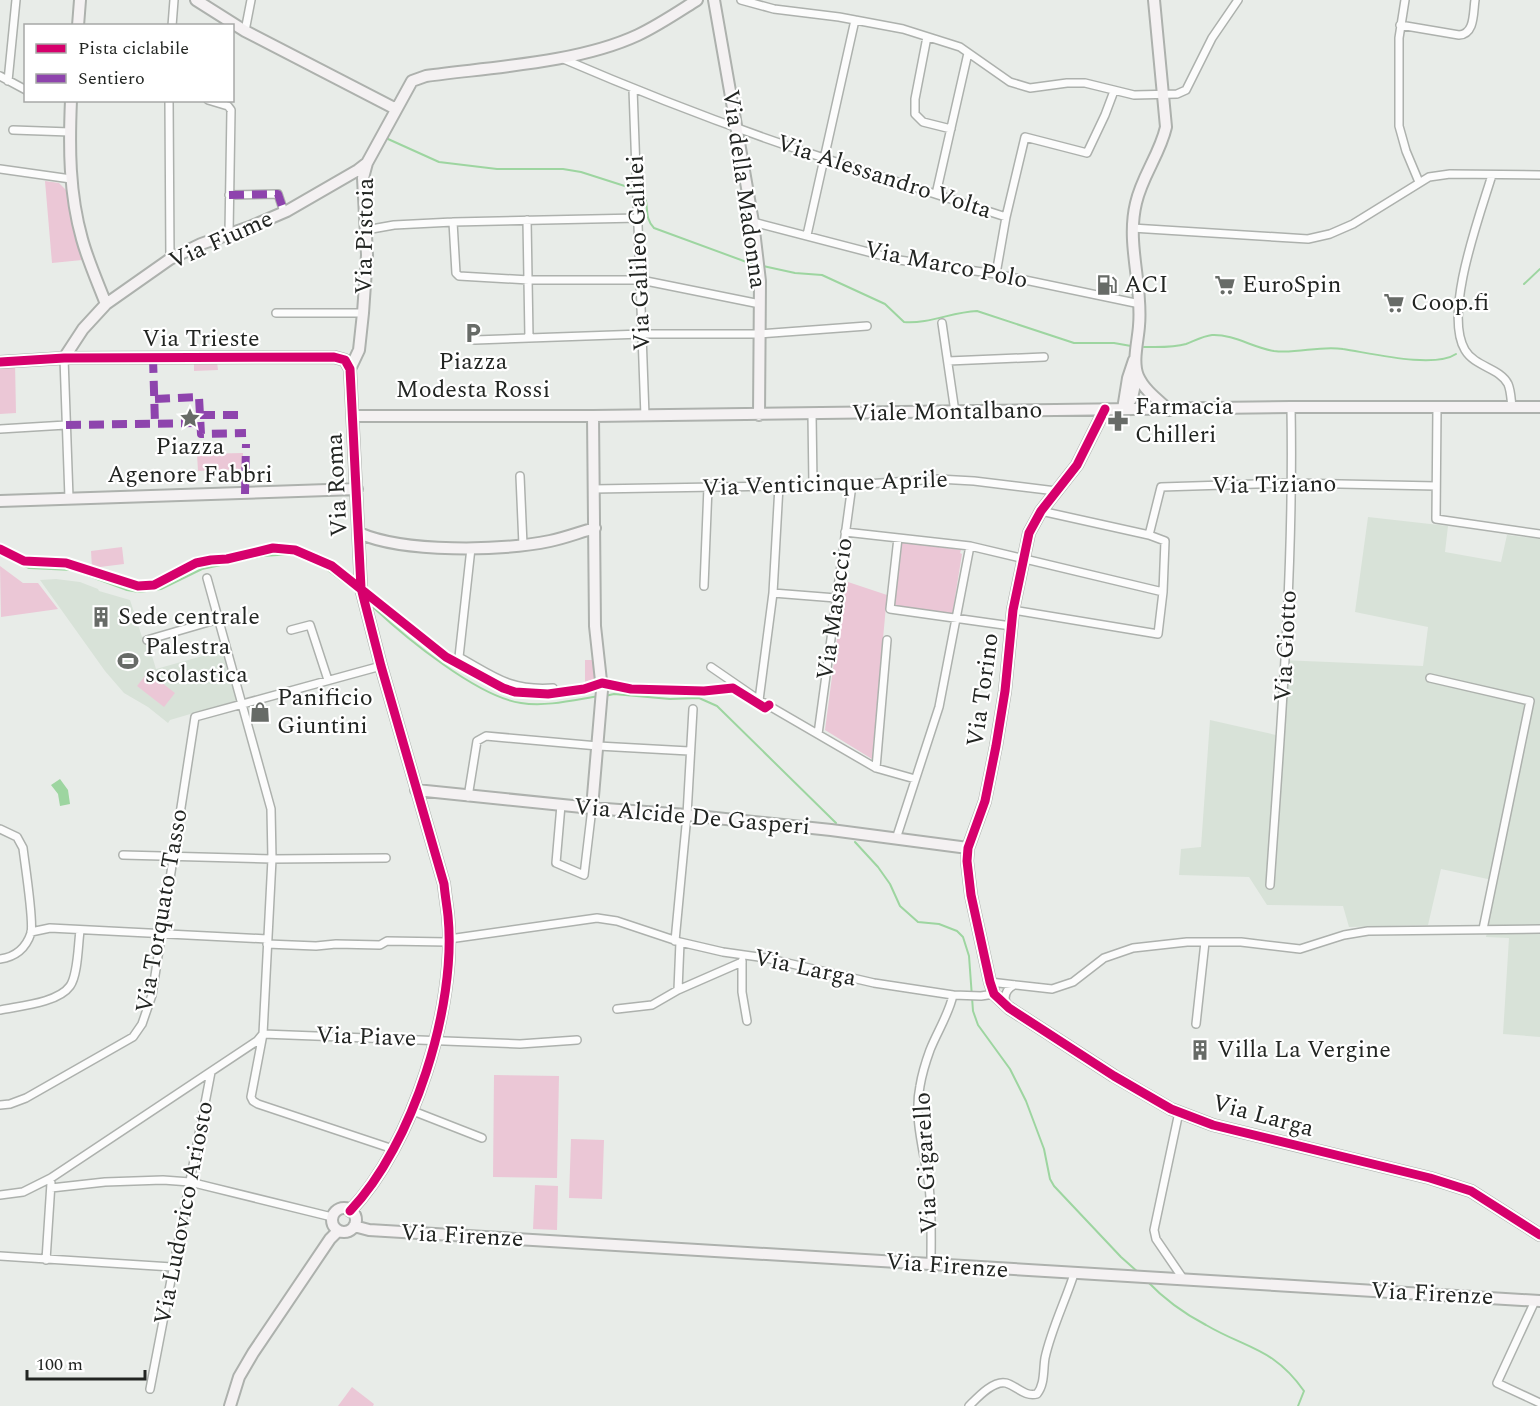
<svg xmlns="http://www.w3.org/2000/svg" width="1540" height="1406" viewBox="0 0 1540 1406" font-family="Spectral,serif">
	<rect width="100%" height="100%" fill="#e8ece8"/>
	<path fill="#d8e2d8" d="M1368,517L1448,526L1445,552L1501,562L1507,535L1540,539V1037L1503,1034L1509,938L1486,937L1497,881L1441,869L1428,925L1349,927L1343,906L1267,905L1249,877L1179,875L1181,849L1201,847L1210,720L1276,735L1281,660L1423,666L1428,627L1355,612Z
		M56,579L80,582L98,589L99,591L130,600L142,637L146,636L156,669L224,650L238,700L170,720L168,723L148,707L124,693L105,671L40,580Z"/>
	<path fill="#ebc7d6" d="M45,181L59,183L67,191L82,260L52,263Z
		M217,362L218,370L194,371V363Z
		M0,363H15L16,413L0,414Z
		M243,453L242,469L198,471L197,454Z
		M900,542L961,550L960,553L962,554L952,616L892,607Z
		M122,547L124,564L92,568L91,551Z
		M0,566L23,583H38L58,609L1,617Z
		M848,582L887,595L872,759L825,730L844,585Z
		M585,660H594L597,681L585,686Z
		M148,672L175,693L164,707L137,686Z
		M494,1075L559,1076L557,1178L493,1177Z
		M571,1139L604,1140L602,1199L569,1198Z
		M535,1185L558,1186L557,1230L533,1229Z
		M352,1387L374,1404L373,1406H338Z"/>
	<path fill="#9dd5a0" d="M60,779L68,790L70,804L60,806L58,794L51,785Z"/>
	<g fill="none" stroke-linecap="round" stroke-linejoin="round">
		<path stroke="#9dd5a0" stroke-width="2" d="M388,139L439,162L497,169H563L581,172L631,188
			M643,192C650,204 643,217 654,228L752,264
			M763,266L795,273L822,275L885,304L904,322C929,324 952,312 977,311L1074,343H1114L1131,346
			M1524,284L1540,269
			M1144,347C1157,347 1173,348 1186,344C1194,341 1203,336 1212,335C1233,334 1254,348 1274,351C1298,354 1320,345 1343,349C1370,353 1434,369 1456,354
			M0,555L29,568L73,570L127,590L139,592L161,589L202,569L263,556L291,554L321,565L354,590
			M374,608C406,638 478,697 521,703C546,707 574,700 599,696
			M605,696L614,694L670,699L699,698L717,706L836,823
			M855,842L878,867L890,884L900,906L918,922L939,924L957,931L963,937L969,956L973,1011L978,1025L1010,1069L1026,1101L1044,1149L1050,1179L1054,1186L1121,1257L1139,1273
			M1147,1281C1164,1299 1183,1313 1206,1325C1247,1349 1274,1348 1304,1391L1298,1406"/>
		<g stroke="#adb1ad" stroke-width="10">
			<path id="street" d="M741,0L774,9L839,17L903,29L960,47L1010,82L1030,88L1067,83H1085L1134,95L1177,94L1186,90L1212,38L1238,0
				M1405,0L1399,38V126L1406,151L1419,182
				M1400,25L1459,35C1475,34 1473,13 1475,0
				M172,26L174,0
				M245,31L251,0
				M927,37L915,99V114L923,122L951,129
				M561,58C647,95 735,129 824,158C885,178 946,197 1006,217
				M0,76L26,90
				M8,81L16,0
				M633,89L645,416
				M169,100L170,259
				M208,100L228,106L231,110L229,233
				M13,130L70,132
				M0,169L71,179
				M1492,175C1480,215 1443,313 1465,350C1475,367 1500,368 1508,384C1511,391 1511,400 1512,407
				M936,194L968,53
				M229,195L278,194L284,212
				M527,220L529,338
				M453,222L456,273L459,276L529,280H641L760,304
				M753,222L899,260L996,274L1140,304
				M1132,228L1308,239L1330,234L1353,224L1429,177L1450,174L1540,175
				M366,230L394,225L453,222L639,218
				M807,235L855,20
				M996,274L1006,217L1025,137L1087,153L1105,115L1114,91
				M276,313H363
				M942,323L955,412
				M475,340L642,334H759L867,326
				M64,358L69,498
				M948,361L1044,357
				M1437,408L1436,519L1540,534
				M812,414L813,485
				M0,429L66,425
				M520,476L523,545
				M593,489L852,485L938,479L974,481L1056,491
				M845,532L970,546L1163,592
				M1149,535L1161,487L1292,483L1436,486
				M898,538L890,609L1011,626
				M471,548L459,657C495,677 510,691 553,688
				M207,578L271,809L272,859L263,1034L251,1097L253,1101L258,1104L393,1149
				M704,586L708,487
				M773,593L836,598
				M1013,610L1158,634L1163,592L1165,541L1149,535L1041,511
				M291,630L310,625L328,680
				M147,640L219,619
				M711,667L759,700L876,768L915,779
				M1430,678L1530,701L1483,929
				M759,700L773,593L779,486
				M818,734L852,485
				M876,768L887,640
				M468,797L477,741L486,736L598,746L689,751
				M561,805L556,863L584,875L592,808
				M0,829L17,837L23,848C25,865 34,921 31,933C26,948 15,957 0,959
				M896,839L939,707L970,546
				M123,855L272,859L386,858
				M1270,885C1281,726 1294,567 1291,407
				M31,932L50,928L267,939
				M449,939L597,918L617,921L680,942L723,952L766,958L874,983L953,995L981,996L994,994
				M675,941L687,815L693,709
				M267,944L316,946L336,944L380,945L387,941L448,942
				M742,961V992L747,1021
				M990,982L1052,989L1073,982L1104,958L1133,948L1187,942H1241L1300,949L1344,935L1368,931L1540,929
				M678,990L742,962
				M1007,1006C1003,997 1006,989 1014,985
				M617,1009L652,1005L678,990L680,942
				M0,1010C19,1006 58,1003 70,986C78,975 78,945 80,931
				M1196,1024L1205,942
				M263,1034L520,1044L577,1040
				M0,1105L10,1104L26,1098L133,1037L142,1024L152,995L195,717L381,666
				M413,1111L482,1138
				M1179,1112L1154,1230L1156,1239L1184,1280
				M51,1188L105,1182L163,1180L190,1182L332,1217
				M0,1195L23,1192L51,1178L257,1041L262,1035
				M0,1256L172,1267
				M46,1260L51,1183
				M931,1265C931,1239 932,1212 929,1186C925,1154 913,1119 920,1086C922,1074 926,1061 930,1050C937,1032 949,1014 953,995
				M1535,1301L1497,1383L1540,1403
				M150,1389L211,1072
				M969,1406C977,1398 993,1380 1006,1383C1017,1386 1024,1397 1037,1394C1045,1384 1043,1370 1045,1358C1051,1330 1065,1302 1074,1274"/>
		</g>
		<g stroke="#adb1ad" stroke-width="14">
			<path id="secondary" d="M196,0L245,31L396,109
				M714,0L753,222L760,281L759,415
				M1154,0L1166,127C1160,154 1142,176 1136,203C1126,244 1143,285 1139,326C1138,341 1132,362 1138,376C1144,390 1158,400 1169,410
				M78,26L80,0
				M71,100C69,147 69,193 82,239C88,261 98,283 106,304
				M64,358L83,329L106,304L170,259L201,244L252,226L287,211L358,170L367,163
				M0,362L64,358L334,357L345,360L350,369L361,588L381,666L444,884C445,895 447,906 448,916C457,1006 413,1145 350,1211
				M350,369L359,350L363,313L367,255L363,178L367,163L412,81L426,76C492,67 578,63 638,35C659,25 678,12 697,0
				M1105,409L1077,465L1041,511L1029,533L1013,610L1005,691L996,746L985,801L968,848L967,861L971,895L990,982L994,994L1009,1008L1114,1076L1171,1109L1213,1125L1430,1178L1471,1191L1540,1235
				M1123,409L1128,378L1134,360
				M1123,409L1132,398L1137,375
				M353,416H593L1291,407H1540
				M0,501L357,489
				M359,533C404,553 501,551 550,541C565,538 580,532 595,528
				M416,790L592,808L687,815L831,830L968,848
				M592,808L602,690L595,626L593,416
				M332 1220a12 12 0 1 1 24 0a12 12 0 1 1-24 0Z
				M354,1226L369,1230L1540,1301
				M230,1406L239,1377L253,1353L330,1239L338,1231"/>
		</g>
		<use href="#street" stroke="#fcfcfc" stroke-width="7"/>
		<use href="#secondary" stroke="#f4f1f2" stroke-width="10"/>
		<path stroke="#8e44ad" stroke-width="8" stroke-dasharray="15 8" stroke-linecap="butt" d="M229,195L278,194L284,212
			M153,358L155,424
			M155,399L199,397L201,434L246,433
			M200,415H245
			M66,425L201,423
			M245,494L246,444"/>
		<g stroke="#fff" stroke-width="13">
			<path id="cycleway" d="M0,362L64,358L334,357L345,360L350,369L361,588L381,666L444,884C445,895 447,906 448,916C457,1006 413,1145 350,1211
				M1105,409L1077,465L1041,511L1029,533L1013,610L1005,691L996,746L985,801L968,848L967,861L971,895L990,982L994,994L1009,1008L1114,1076L1171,1109L1213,1125L1430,1178L1471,1191L1540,1235
				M0,549L24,561L66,563L138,586L154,585L196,563L211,560L227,559L273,548L295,550L332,566L446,657L503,688L515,692L548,694L584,689L602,683L631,689L704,691L733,688L765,708L769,705"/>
		</g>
		<use href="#cycleway" stroke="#d6006c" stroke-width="9"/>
	</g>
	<defs>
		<g id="fuel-bare" transform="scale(1.62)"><path d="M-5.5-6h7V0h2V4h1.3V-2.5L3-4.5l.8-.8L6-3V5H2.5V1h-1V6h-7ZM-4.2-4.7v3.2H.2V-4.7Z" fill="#676b67" stroke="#fff" stroke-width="2.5" paint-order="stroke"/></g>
		<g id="supermarket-bare" transform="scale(1.62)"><path d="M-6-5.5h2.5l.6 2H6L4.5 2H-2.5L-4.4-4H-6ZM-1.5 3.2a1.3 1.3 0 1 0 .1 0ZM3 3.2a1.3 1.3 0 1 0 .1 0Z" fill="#676b67" stroke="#fff" stroke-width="2.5" paint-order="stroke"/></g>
		<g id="parking-bare" transform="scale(1.62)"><path d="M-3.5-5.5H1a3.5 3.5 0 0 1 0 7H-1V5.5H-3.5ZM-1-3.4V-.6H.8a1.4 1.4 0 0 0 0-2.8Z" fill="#676b67" stroke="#fff" stroke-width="2.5" paint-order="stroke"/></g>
		<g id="sight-bare" transform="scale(1.62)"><path d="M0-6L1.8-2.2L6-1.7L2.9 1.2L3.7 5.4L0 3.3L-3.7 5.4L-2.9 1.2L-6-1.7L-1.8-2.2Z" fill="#676b67" stroke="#fff" stroke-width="2.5" paint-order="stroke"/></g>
		<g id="pharmacy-bare" transform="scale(1.62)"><path d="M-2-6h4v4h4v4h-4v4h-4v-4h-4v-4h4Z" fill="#676b67" stroke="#fff" stroke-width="2.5" paint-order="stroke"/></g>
		<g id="building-bare" transform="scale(1.62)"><path d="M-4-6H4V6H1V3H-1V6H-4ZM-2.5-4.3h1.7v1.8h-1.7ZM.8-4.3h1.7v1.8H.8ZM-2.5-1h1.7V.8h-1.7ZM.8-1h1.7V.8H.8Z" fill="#676b67" stroke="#fff" stroke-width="2.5" paint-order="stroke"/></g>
		<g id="stadium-bare" transform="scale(1.62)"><path d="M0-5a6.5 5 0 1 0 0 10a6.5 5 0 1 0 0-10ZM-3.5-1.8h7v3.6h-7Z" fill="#676b67" stroke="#fff" stroke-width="2.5" paint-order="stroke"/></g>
		<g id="shop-bare" transform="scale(1.62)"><path d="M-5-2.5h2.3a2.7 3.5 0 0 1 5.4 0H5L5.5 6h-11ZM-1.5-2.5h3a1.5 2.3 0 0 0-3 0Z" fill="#676b67" stroke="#fff" stroke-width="2.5" paint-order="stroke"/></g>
	</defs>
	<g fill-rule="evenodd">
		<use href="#fuel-bare" x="1107" y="285"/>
		<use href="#supermarket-bare" x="1225" y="285"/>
		<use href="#supermarket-bare" x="1394" y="303"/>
		<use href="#parking-bare" x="473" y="333"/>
		<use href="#sight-bare" x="190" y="418"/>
		<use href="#pharmacy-bare" x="1118" y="421"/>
		<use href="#building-bare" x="101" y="617"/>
		<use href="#stadium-bare" x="128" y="661"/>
		<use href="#shop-bare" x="260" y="712"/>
		<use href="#building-bare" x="1200" y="1050"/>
	</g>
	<g text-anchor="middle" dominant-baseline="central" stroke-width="4.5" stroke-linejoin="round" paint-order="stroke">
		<g font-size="24" fill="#222522" stroke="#fff">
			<text transform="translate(884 177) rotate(18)">Via Alessandro Volta</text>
			<text transform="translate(744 189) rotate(82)">Via della Madonna</text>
			<text transform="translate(365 236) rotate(-89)">Via Pistoia</text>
			<text transform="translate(221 240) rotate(-24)">Via Fiume</text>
			<text transform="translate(639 253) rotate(-92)">Via Galileo Galilei</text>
			<text transform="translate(946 265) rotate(11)">Via Marco Polo</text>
			<text x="201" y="339">Via Trieste</text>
			<text transform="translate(947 412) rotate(-1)">Viale Montalbano</text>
			<text transform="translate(825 484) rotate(-2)">Via Venticinque Aprile</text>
			<text transform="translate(337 485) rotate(-93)">Via Roma</text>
			<text transform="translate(1274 485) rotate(-1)">Via Tiziano</text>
			<text transform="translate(835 609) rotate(-82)">Via Masaccio</text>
			<text transform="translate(1286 646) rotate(-87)">Via Giotto</text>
			<text transform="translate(983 690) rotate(-82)">Via Torino</text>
			<text transform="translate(692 817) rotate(5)">Via Alcide De Gasperi</text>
			<text transform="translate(162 911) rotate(-80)">Via Torquato Tasso</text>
			<text transform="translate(805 968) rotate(12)">Via Larga</text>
			<text transform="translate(366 1037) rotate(2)">Via Piave</text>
			<text transform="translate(1263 1116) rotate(15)">Via Larga</text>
			<text transform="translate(926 1163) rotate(-93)">Via Gigarello</text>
			<text transform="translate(184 1213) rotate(-79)">Via Ludovico Ariosto</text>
			<text transform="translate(462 1236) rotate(3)">Via Firenze</text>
			<text transform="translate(947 1266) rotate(4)">Via Firenze</text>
			<text transform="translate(1432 1294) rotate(3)">Via Firenze</text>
		</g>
		<g font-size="24" fill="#222522" stroke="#fff" text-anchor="start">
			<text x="1124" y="285">ACI</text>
			<text x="1242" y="285">EuroSpin</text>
			<text x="1411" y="303">Coop.fi</text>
			<text x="473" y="362" text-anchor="middle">Piazza<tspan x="473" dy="28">Modesta Rossi</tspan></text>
			<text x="1135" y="407">Farmacia<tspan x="1135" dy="28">Chilleri</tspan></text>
			<text x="190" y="447" text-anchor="middle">Piazza<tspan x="190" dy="28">Agenore Fabbri</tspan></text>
			<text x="118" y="617">Sede centrale</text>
			<text x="145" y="647">Palestra<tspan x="145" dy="28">scolastica</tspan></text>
			<text x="277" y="698">Panificio<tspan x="277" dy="28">Giuntini</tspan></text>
			<text x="1217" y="1050">Villa La Vergine</text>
		</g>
	</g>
	<rect x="24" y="24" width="210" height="78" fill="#ffffff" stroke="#a7a8a7" stroke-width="1.5"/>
	<rect x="36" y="44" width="30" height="9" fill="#d6006c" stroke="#a7a8a7" stroke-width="1.5"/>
	<text x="78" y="54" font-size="18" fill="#222522">Pista ciclabile</text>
	<rect x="36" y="74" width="30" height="9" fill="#8e44ad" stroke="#a7a8a7" stroke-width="1.5"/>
	<text x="78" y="84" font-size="18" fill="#222522">Sentiero</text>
	<path d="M27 1370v9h118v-9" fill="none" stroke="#222522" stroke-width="3"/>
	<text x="36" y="1370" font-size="18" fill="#222522" stroke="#ffffff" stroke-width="4.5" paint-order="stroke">100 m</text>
</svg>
